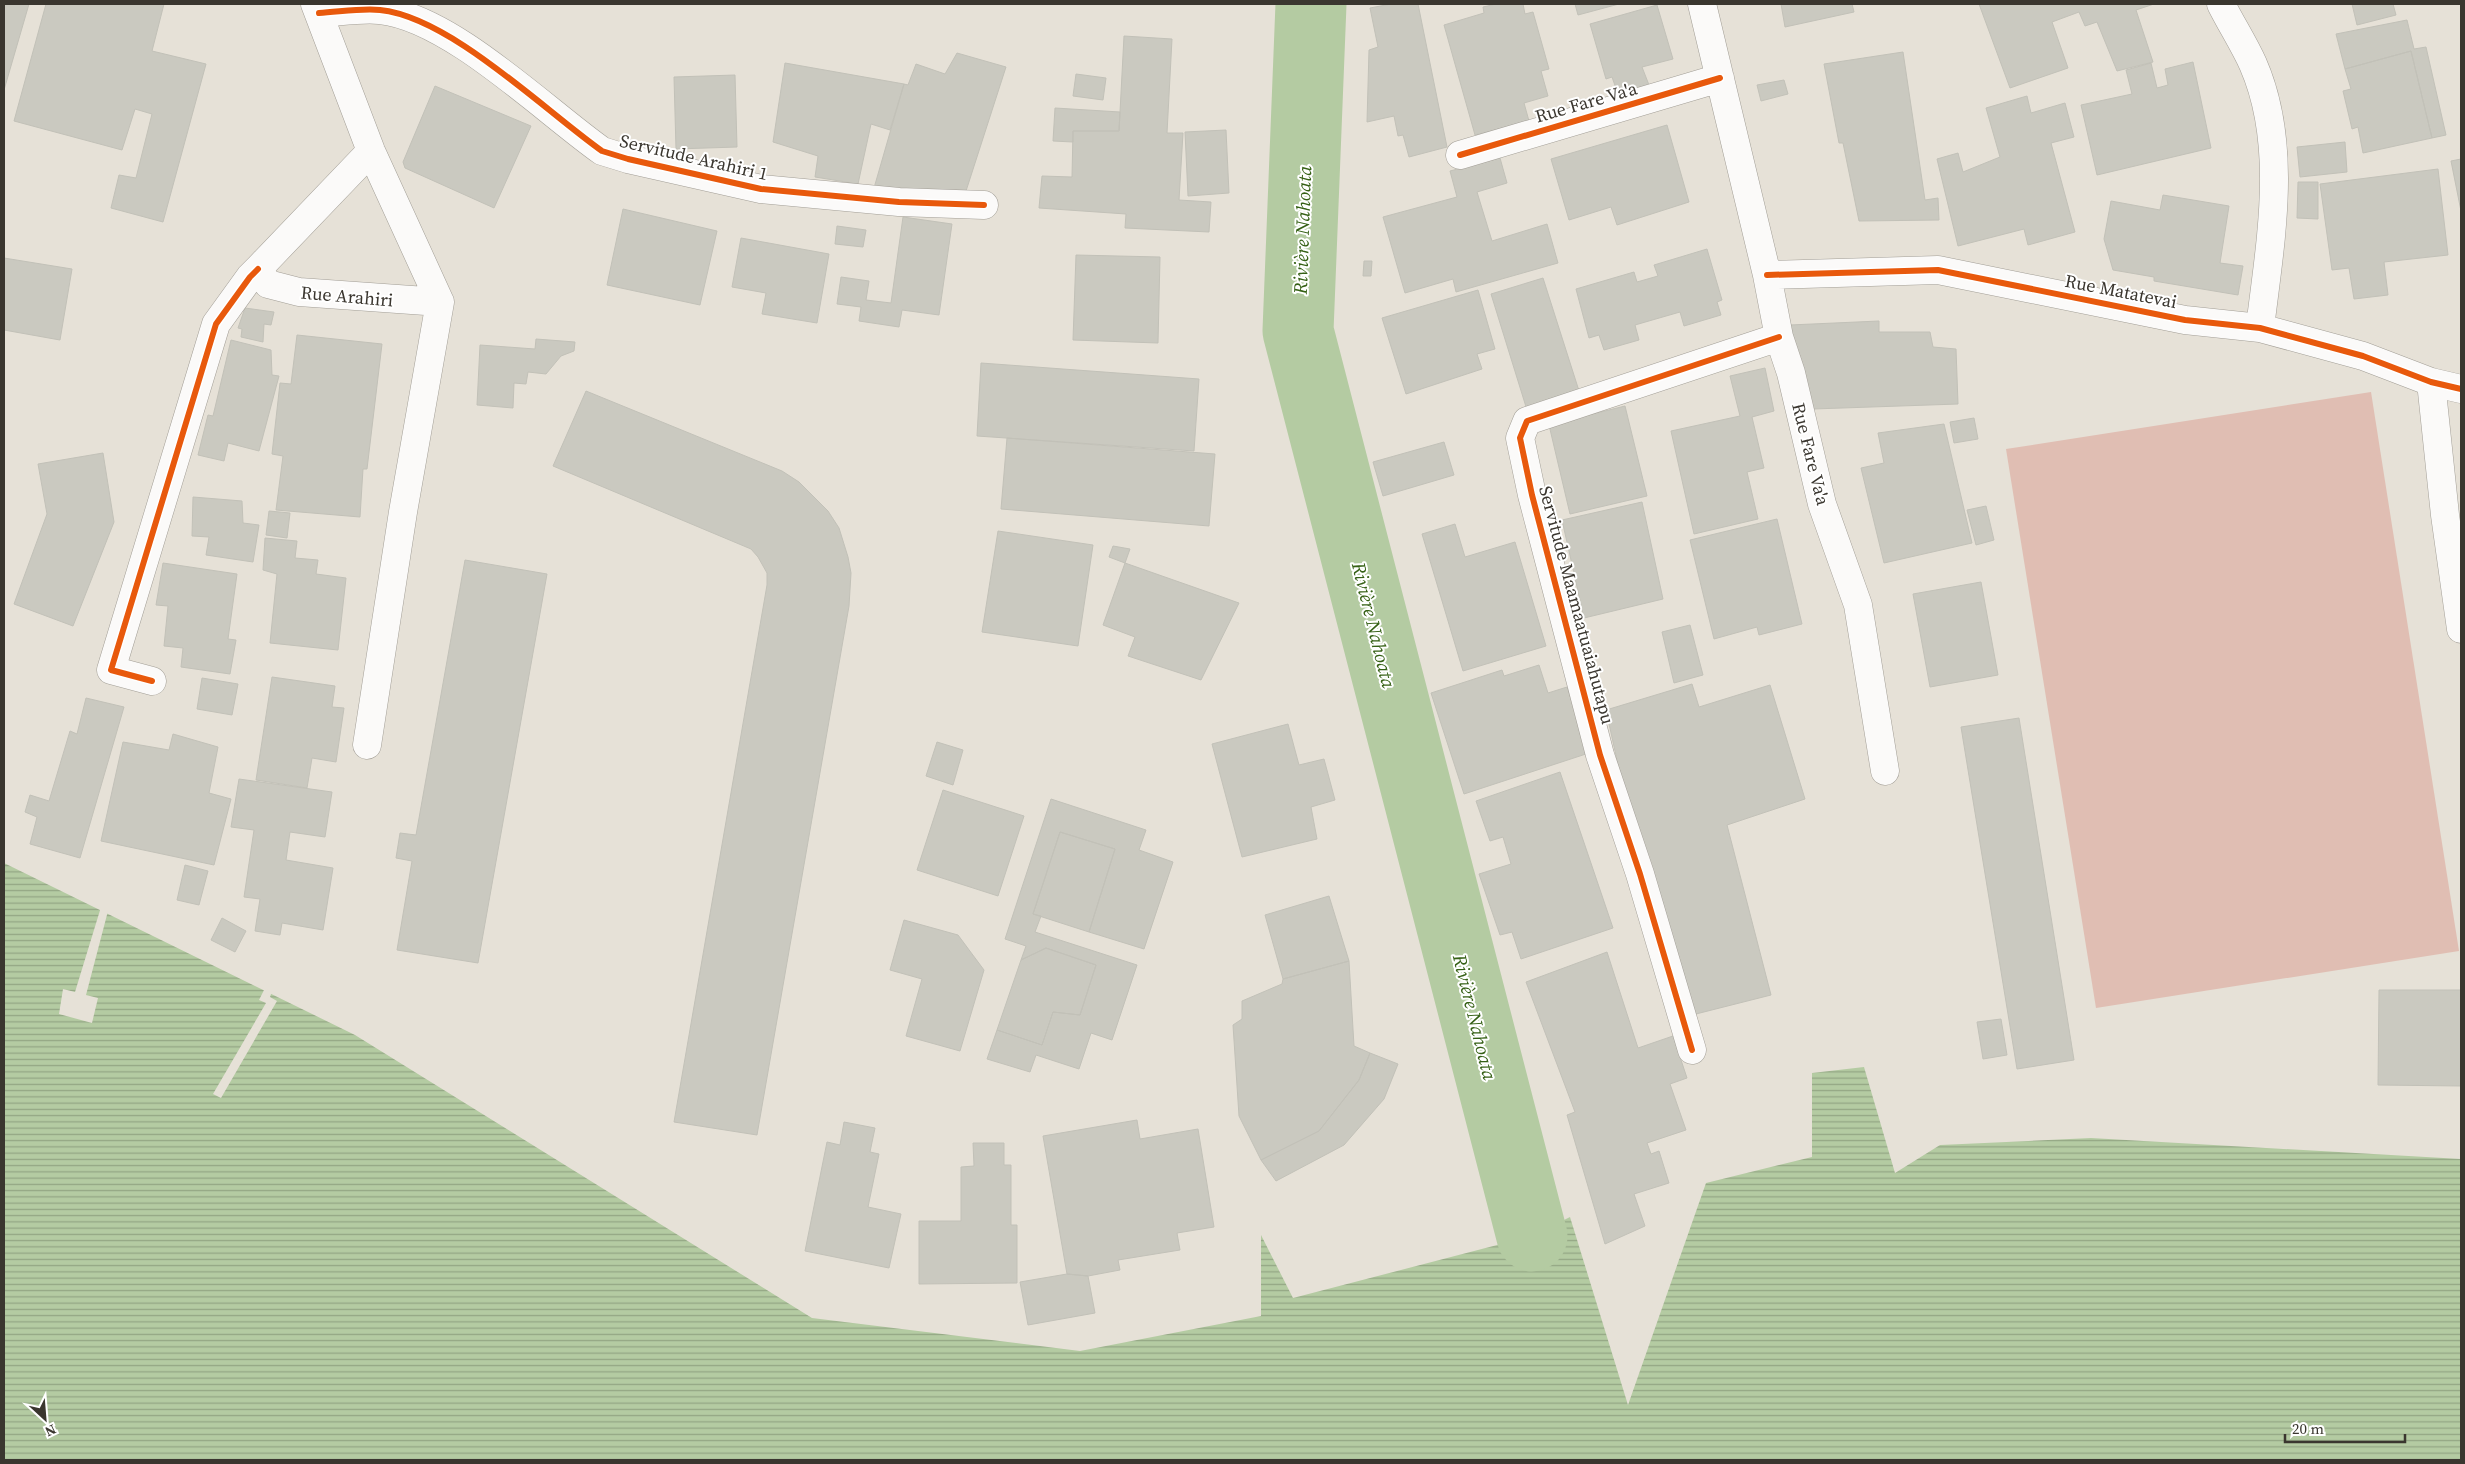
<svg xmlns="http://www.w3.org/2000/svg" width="2465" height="1464" viewBox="0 0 2465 1464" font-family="'Source Serif 4',serif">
	<defs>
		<pattern id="water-rules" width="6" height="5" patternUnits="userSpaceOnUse" patternTransform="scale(1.25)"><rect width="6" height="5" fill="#b4cba2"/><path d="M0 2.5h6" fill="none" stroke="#93a684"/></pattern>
	</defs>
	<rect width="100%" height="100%" fill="#e6e1d7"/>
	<path fill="#e0beb3" d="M2371,392L2459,951L2096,1008L2006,449Z"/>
	<path fill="url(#water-rules)" d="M4,863L355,1035L812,1318L1080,1351L1261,1316V1235L1293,1298L1532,1236L1570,1217L1628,1405L1706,1183L1812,1157V1073L1864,1067L1895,1173L1940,1145L2091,1138L2461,1159V1460H4Z"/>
	<path fill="#e6e1d7" d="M101,907L108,911L86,995L98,998L92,1023L59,1014L63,989L75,992Z
		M265,988L272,991L270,997L277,1001L221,1098L213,1094L266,1003L259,1000Z"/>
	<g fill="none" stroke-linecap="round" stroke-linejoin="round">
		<path stroke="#b4cba2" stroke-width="71" d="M1311,4L1298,331L1532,1236"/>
	</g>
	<path fill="#cac9c0" stroke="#c2c1b8" d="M4,4H29L4,90Z
		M46,4H164L152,51L206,64L163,222L111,208L119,175L136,178L152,114L135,109L122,150L14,121Z
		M1391,4H1418L1447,147L1409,157L1403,135L1398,136L1394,116L1367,122L1369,50L1378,47L1370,8Z
		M1496,4H1523L1525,14L1533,12L1549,69L1541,71L1548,96L1524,103L1529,121L1475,135L1444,25L1484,13L1483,7Z
		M1575,4H1619L1578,15Z
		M1781,4H1852L1854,12L1785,27Z
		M1979,4H2154L2136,10L2153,62L2117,71L2097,22L2085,26L2079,12L2052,22L2068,68L2010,88Z
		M2352,4H2393L2396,15L2357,25Z
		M1657,5L1673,59L1642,67L1649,85L1618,94L1612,77L1606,79L1590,24Z
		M2407,20L2414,49L2426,47L2446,135L2432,138L2411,51L2345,69L2336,34Z
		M1124,36L1172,39L1167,133H1183L1179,200L1211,202L1209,232L1125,228L1126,214L1039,208L1042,176L1072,177L1073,131H1119Z
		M2411,51L2432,138L2363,153L2358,127L2352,129L2343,91L2351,89L2345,69Z
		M1903,52L1925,200L1938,198L1939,220L1859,221L1843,143H1839L1824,64Z
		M957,53L1006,67L966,191L874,188L904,84L908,85L916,64L945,74Z
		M2193,62L2211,148L2097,175L2081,105L2132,94L2126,70L2151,63L2157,88L2168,85L2165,69Z
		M785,63L904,84L890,130L871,124L858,184L815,177L818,156L773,142Z
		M1076,74L1106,78L1103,100L1073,96Z
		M735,75L737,147L676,149L674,77Z
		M1784,80L1788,94L1761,101L1757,85Z
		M435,86L531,126L494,208L405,168L403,162Z
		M2027,96L2031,113L2065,103L2074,137L2051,143L2075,232L2028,245L2024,229L1958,246L1937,159L1958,153L1963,172L2000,157L1986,108Z
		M1055,108L1120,112L1119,131H1073V142L1053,141Z
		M1667,125L1689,202L1617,225L1611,207L1569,220L1551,159Z
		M1226,130L1229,193L1188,196L1185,132Z
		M2345,142L2347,172L2300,177L2297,147Z
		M1500,158L1507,183L1477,192L1492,241L1547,224L1558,263L1456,292L1453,279L1405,293L1383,217L1457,197L1450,171Z
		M2461,159V211L2451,161Z
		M2438,169L2448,255L2384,262L2388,295L2354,299L2349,268L2332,270L2320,184Z
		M2298,182H2318V219L2297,218Z
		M2163,195L2229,206L2220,263L2243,266L2238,295L2154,281V277L2113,270L2104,239L2111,201L2160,210Z
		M623,209L717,231L700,305L607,285Z
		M903,217L952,224L939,315L902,310L899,327L859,321L861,307L837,304L841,277L869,281L866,300L891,303Z
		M837,226L866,230L863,247L835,244Z
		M741,238L829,254L817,323L762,314L766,293L732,287Z
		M1707,249L1722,300L1717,302L1721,315L1684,326L1680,312L1635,325L1639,340L1604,350L1599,335L1589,338L1576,289L1634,272L1637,282L1658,276L1654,265Z
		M1076,255L1160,257L1158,343L1073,340Z
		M4,258L72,269L60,340L4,330Z
		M1364,261H1372L1371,276H1363Z
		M1543,278L1580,394L1527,410L1491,294Z
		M1478,290L1495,349L1477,354L1482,369L1406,394L1382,318Z
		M245,308L274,312L271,325L264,324L263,342L241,337L242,329L238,328Z
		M1879,321V332H1930L1933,347L1956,349L1958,404L1813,409L1790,325Z
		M297,335L382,344L367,469H363L360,517L276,510L283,456L272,454L280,383L291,384Z
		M536,339L575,342L574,351L561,356L546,374L528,372L526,384L514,383L513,408L477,405L480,345L535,349Z
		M231,340L271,350L272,375L279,376L259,451L228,443L224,461L198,455L208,415L213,416Z
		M981,363L1199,379L1194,451L977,436Z
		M1765,368L1774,411L1752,417L1764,468L1747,472L1758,519L1694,534L1671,431L1740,416L1730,376Z
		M586,391L782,471L799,482L828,511L839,528L848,557L851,573L849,606L757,1135L674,1122L767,585V573L758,557L751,549L553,466Z
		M1625,406L1647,496L1570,514L1549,425Z
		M1974,418L1978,439L1954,443L1950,422Z
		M1944,424L1972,543L1884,563L1861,468L1884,463L1878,433Z
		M1007,438L1215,454L1209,526L1001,509Z
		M1444,442L1454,475L1383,496L1373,462Z
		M103,453L114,522L73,626L14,604L47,514L38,464Z
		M193,497L242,501L243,523L259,525L253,562L206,555L209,537L192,536Z
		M1642,502L1663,599L1584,618L1562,520Z
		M1986,506L1994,540L1976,545L1967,510Z
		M269,511L290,513L287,538L266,535Z
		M1777,519L1802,624L1759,635L1757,627L1714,639L1690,540Z
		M1455,524L1465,557L1515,542L1546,646L1463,671L1422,534Z
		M998,531L1093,545L1078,646L982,632Z
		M265,538L297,541L295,558L318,560L316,574L346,578L338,650L270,643L277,574L263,570Z
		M1113,546L1130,549L1125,563L1109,557Z
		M465,560L547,574L478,963L397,950L412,861L396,858L400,833L416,835Z
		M163,563L237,574L228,639L236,640L230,674L181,667L183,648L164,646L168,606L156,605Z
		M1125,563L1239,603L1201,680L1128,656L1135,637L1103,625Z
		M1981,582L1998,675L1930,687L1913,594Z
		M1690,625L1703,675L1674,683L1662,632Z
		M1539,665L1548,693L1567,687L1589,753L1464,794L1431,693L1502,670L1504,676Z
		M272,677L335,686L332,707L344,708L336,762L312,758L307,788L256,780Z
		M202,678L238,684L232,715L197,709Z
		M1692,684L1699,707L1770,685L1805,799L1727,825L1771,995L1692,1015L1637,851L1606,710Z
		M86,698L124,707L80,858L30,844L37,817L25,812L30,795L49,801L70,731L77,734Z
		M2019,718L2074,1060L2017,1069L1961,727Z
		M1288,724L1299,765L1324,759L1335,800L1311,807L1317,839L1242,857L1212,744Z
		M173,734L218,747L209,793L231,799L214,865L101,841L123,742L169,750Z
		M937,742L963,750L953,785L926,776Z
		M1560,772L1613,928L1521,959L1512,932L1500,935L1479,874L1511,864L1503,837L1490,841L1476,801Z
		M239,779L332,792L325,837L290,832L286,860L333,868L323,930L282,923L280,935L255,931L260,899L244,897L254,830L231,827Z
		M943,790L1024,816L998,896L917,870Z
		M1051,799L1146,830L1139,850L1173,862L1144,949L1089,932L1115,849L1060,832L1033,914L1041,916L1035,932L1137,965L1112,1040L1091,1033L1079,1069L1036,1055L1030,1072L987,1059L997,1030L1042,1045L1053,1012L1080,1015L1096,965L1046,948L1021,960L1026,946L1005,939Z
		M1060,832L1115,849L1089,932L1033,914Z
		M185,865L208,871L199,905L177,900Z
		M1329,896L1349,961L1283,979L1265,915Z
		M222,918L246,931L235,952L211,940Z
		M904,920L958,935L984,970L960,1051L906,1036L922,979L890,970Z
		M1046,948L1096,965L1080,1015L1053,1012L1042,1045L997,1030L1021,960Z
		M1607,952L1638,1048L1673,1036L1687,1078L1670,1084L1686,1130L1647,1143L1651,1154L1659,1151L1669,1183L1634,1194L1645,1226L1605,1244L1567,1115L1575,1112L1526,982Z
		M1349,961L1354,1046L1370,1053L1359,1080L1319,1131L1261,1160L1239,1116L1233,1025L1242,1019V1001L1282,984L1283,979Z
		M2379,990H2461V1086L2378,1085Z
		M2001,1019L2007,1055L1983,1059L1977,1022Z
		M1370,1053L1398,1064L1384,1099L1344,1145L1276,1181L1261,1160L1319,1131L1359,1080Z
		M1137,1120L1140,1139L1198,1129L1214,1227L1177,1233L1180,1250L1118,1260L1120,1270L1088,1276L1067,1274L1043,1136Z
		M844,1122L875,1128L870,1152L879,1154L868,1207L901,1214L889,1268L805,1251L827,1142L840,1145Z
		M973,1143H1004V1165H1011V1225H1017V1283L919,1284V1221H961V1167L974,1166Z
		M1067,1274L1088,1276L1095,1313L1028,1325L1020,1282Z"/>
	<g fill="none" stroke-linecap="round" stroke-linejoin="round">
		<g stroke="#a29e96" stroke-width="29">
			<path id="minor" d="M315,4L371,151L440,302
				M1702,4L1767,275L1779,337L1791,373L1822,504L1858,605L1885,771
				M2221,4C2231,24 2244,44 2253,64C2289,146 2270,243 2260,328
				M319,13C339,12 361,8 380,10C450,17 544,110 602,151L628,159L761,189L899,202L984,205
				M371,151L258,269L268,284L299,292L440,302
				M1460,155L1720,78
				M1767,275L1938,270L2185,320L2260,328L2363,356L2431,382L2461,389
				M2431,382L2445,515L2461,629
				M152,681L111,670L216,324L250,277L258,269
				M367,745L403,512L440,302
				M1692,1050L1640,874L1600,755L1532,495L1520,438L1527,421L1779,337"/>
		</g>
		<use href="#minor" stroke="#fbfaf9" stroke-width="28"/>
		<g stroke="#fff" stroke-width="9">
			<path id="cycleway" d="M319,13C339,12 361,8 380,10C450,17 544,110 602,151L628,159L761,189L899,202L984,205
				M1460,155L1720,78
				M1767,275L1938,270L2185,320L2260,328L2363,356L2431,382L2461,389
				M152,681L111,670L216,324L250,277L258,269
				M1692,1050L1640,874L1600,755L1532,495L1520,438L1527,421L1779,337"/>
		</g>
		<use href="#cycleway" stroke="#e8590c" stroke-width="6"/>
	</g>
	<g text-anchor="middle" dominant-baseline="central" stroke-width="4" stroke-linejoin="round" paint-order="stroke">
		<g font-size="18" fill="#3a362f" stroke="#fff">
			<text transform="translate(1586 102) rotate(-16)">Rue Fare Va'a</text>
			<text transform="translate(694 157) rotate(13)">Servitude Arahiri 1</text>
			<text transform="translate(2121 291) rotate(11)">Rue Matatevai</text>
			<text transform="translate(347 296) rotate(5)">Rue Arahiri</text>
			<text transform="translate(1811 454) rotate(76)">Rue Fare Va'a</text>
			<text transform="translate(1577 605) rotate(75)">Servitude Maamaatuaiahutapu</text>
		</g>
		<g font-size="19" font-style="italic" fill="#356015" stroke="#fff">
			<text transform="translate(1302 230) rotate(-88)">Rivière Nahoata</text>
			<text transform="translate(1374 625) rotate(76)">Rivière Nahoata</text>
			<text transform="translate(1475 1017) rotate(76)">Rivière Nahoata</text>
		</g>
	</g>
	<rect width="2465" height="1464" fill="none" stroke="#3a362f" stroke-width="10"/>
	<g transform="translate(45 1419) rotate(154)" stroke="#ffffff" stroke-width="4" paint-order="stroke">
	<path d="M0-4L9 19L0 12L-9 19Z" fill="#3a362f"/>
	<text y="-8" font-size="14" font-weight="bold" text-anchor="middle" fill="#3a362f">N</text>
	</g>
	<path d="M2285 1434v8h120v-8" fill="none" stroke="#3a362f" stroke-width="2.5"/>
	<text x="2292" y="1434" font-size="15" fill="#3a362f" stroke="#ffffff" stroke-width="4" paint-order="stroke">20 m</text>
</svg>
